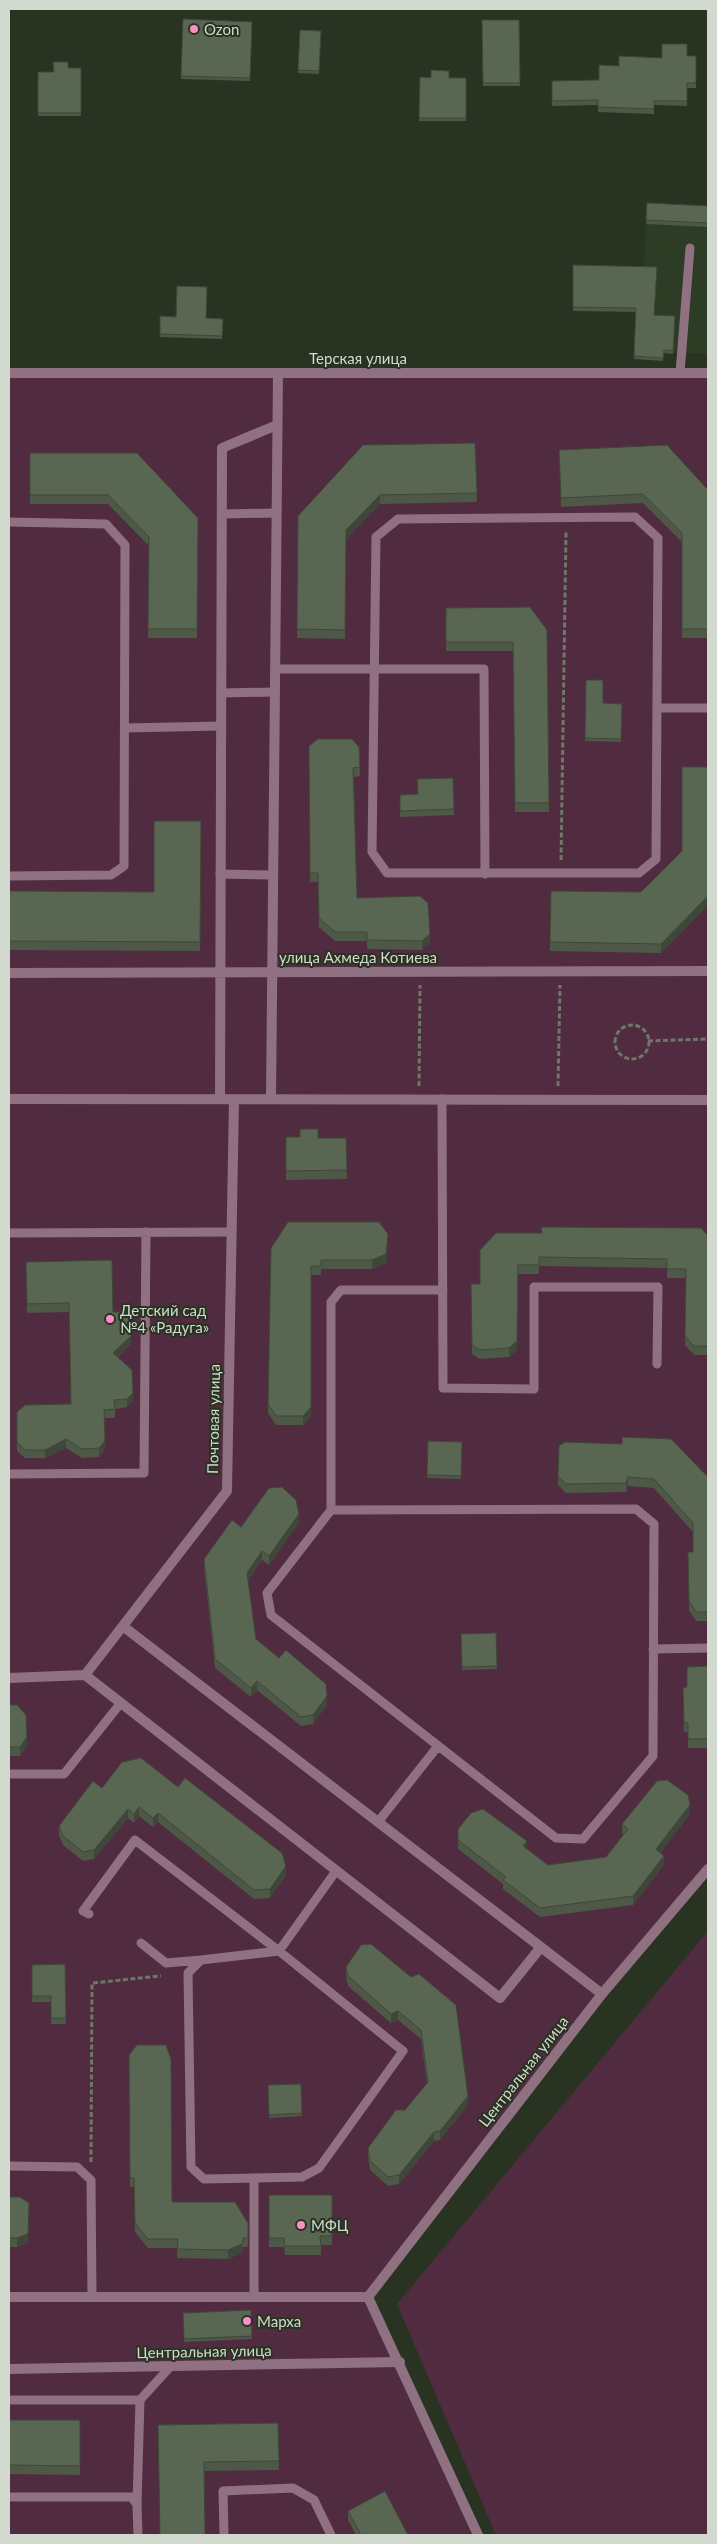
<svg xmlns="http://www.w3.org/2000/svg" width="717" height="2544" viewBox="0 0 717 2544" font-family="Lato,sans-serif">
	<rect width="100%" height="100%" fill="#283321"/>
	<path fill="#2d3c24" d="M647,206L708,209V354L664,353L663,361L641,323Z"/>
	<path fill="#512c40" d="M9,373H708V1869L602,1994L368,2297L478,2535H9Z
		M708,1931V2535H496L397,2304Z"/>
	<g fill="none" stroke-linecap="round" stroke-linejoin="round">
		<path stroke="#6e7768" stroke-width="3" stroke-dasharray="5 2.5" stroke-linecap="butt" d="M561,860L566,532
			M615 1042a17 17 0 1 1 34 0a17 17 0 1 1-34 0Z
			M648,1041L708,1039
			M419,1086L420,985
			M558,1086L560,985
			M91,2162L92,1983L161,1976"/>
		<path stroke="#907181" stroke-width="9" d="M680,373L690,248
			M222,514L276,513
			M635,517L658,538L656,859L639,873H387L372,852L376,537L398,519Z
			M9,522L106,524L125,545L124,866L111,875L9,876
			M275,669H484L485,874
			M221,693L275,692
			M657,708H708
			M125,728L221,726
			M220,874L272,875
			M442,1099L443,1388L534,1389V1287H658L657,1364
			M9,1233L231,1232
			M9,1474L144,1473L146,1232
			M331,1510L636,1509L654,1524L653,1756L583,1839L556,1838L271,1615L267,1593L331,1510V1302L341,1290H443
			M653,1649L708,1648
			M9,1774H64L120,1704
			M378,1822L438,1746
			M89,1914L83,1911L135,1840L279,1951L403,2051L319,2168L302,2177L204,2179L191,2167L188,1973L201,1960L279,1951L336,1871
			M141,1943L166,1963L201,1960
			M9,2166L77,2167L91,2180L92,2297
			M254,2178V2297
			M9,2400H140L170,2367
			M9,2497H132L137,2505L138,2535
			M137,2504L140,2400
			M224,2535L223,2491L293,2488L314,2500L331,2535"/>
		<path stroke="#907181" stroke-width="10" d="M9,973L708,971
			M9,1099L708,1100
			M220,1099L222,448L277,425
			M271,1099L278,373
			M124,1627L602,1994
			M85,1675L500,1998L541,1947
			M9,1678L85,1675L227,1491L234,1099
			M9,2297H368
			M9,2369L400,2362"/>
		<path stroke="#907181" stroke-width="10" d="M9,373H708
			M478,2535L368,2297L602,1994L708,1869"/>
	</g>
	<path fill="#4d5847" d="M183,19L252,22L250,81L181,79Z
		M482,20H519L520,86H483Z
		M300,30L321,31L319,74L298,73Z
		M687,56H696V88H687V106L654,105V114L598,112V105L552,106V81L599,80L619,66L662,58Z
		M68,68H81V116H38V72H54Z
		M420,77L466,78V121H419Z
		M647,203L708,206V227L646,224Z
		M573,265L655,315L675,316L673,354L664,353L663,361L634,359L636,312L573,311Z
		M160,316L223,319L222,339L160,337Z
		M475,443L477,502L380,504L346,539L345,639L297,638L298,516Z
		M559,450L708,490V638H682V542L643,503L561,507Z
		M30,453L198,518L197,638H148L149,546L108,504H30Z
		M446,608L547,630L549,812H515L513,651H446Z
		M586,680L603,703L622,704L621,742L585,741Z
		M309,746L359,747L360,776L354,777L357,898L430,943L422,950L367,949V941H335L319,927L318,882H310Z
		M708,767V905L661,953L550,951L551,891L641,892L682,851Z
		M453,778L454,815L400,817V795L417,794Z
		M201,821L200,951L9,950V891L154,892Z
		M286,1137L318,1138H346L347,1179L286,1180Z
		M708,1236V1355H694L685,1345L686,1278H667V1268L539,1266V1274H518L517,1350L509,1357L480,1359L472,1354L471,1284H480V1250Z
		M388,1243L386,1263L372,1269H321V1275H311V1416L303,1425H276L268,1413L271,1248Z
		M26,1262L113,1312L131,1344L118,1357L133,1401L127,1407L115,1409V1418H105V1449L99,1457L82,1458L66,1448L45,1458H25L17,1451V1412L71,1404L69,1312L27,1313Z
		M428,1441L462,1442L461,1479L427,1478Z
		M559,1446L708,1477V1621H696L689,1610L688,1552H693V1532L654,1488L628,1486L626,1492L566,1493L558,1485Z
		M299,1523L269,1565L262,1560L248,1580L256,1639L327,1705L313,1724L301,1726L257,1690L251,1697L215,1668L204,1568V1559L241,1527Z
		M496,1633L497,1669L462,1670L461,1634Z
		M708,1666V1748H688V1732H684L683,1688L687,1687Z
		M9,1705L27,1746L20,1756H9Z
		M122,1762L286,1875L270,1898L254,1899L158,1822L153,1827L139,1816L134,1823L128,1818L94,1859L83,1861L63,1845L59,1835V1826L102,1788Z
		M690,1814L660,1853L664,1865L633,1905L540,1917L503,1889V1884L458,1849V1829L527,1849L548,1865L606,1857L624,1834L622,1833V1824Z
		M371,1944L468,2105L440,2140L434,2141L399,2184L388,2186L370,2170L368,2157V2148L405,2110L427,2083L421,2039L398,2020L391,2023L348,1986L346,1976V1967Z
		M65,1964L66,2024H51V2002H32V1965Z
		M129,2055L172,2202L248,2223V2247H243L242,2253L228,2259L177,2258V2248H148L135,2232L134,2187H130Z
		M301,2084L302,2116L269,2118L268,2085Z
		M269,2195H332V2245H321V2255H285L284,2247H269Z
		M9,2197L28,2243L17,2247H9Z
		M251,2310L252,2339L184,2342L183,2313Z
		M9,2420H80V2475L9,2474Z
		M278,2423L279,2470L204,2471L158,2425Z
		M348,2511L408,2535H356L348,2520Z"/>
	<path fill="#3e4739" d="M380,495V504L346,539L345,639L346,530Z
		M708,896V905L661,953V944Z
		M430,934V943L422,950V941Z
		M388,1234V1243L386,1263L372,1269V1260Z
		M518,1265L517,1350L509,1357V1348Z
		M131,1319V1344L113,1361V1353Z
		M133,1393V1401L127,1407V1399Z
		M311,1407V1416L303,1425V1416Z
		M66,1439V1448L45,1458V1450Z
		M105,1441V1449L99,1457V1448Z
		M628,1477V1486L626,1492V1483Z
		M299,1514V1523L269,1565V1556Z
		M262,1551V1560L247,1582V1573Z
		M257,1681V1690L251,1697V1688Z
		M327,1696V1705L313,1724V1715Z
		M27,1737V1746L20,1756V1747Z
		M690,1805V1814L656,1858V1849Z
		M139,1807V1816L134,1823V1814Z
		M128,1809V1818L94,1859V1850Z
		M158,1813V1822L153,1827V1818Z
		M527,1841V1850L523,1846Z
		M664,1856V1865L633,1905V1896Z
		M286,1866V1875L270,1898V1889Z
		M398,2011V2020L391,2023V2014Z
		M468,2096V2105L440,2140V2131Z
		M434,2132V2141L399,2184V2175Z
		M29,2212L28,2243L17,2247V2238Z
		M242,2244V2253L228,2259V2250Z"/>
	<path fill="#596652" stroke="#3e4739" d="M183,19L252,22L250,78L181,76Z
		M482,20H519L520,83H483Z
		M300,30L321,31L319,71L298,70Z
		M662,44H687V56H696V83H687V101H654V109L598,107V100L552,101V81L599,80V65L619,66V56L662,58Z
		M53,62H68V68H81V113H38V72H54Z
		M431,70L449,71V78H466V118H419L420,77L431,78Z
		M647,203L708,206V223L646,220Z
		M573,265L657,267L654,315L675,316L673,351L664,350L663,358L634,356L636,308L573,307Z
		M177,286L207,287L206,318L223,319L222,336L160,334V316L176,317Z
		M475,443L477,493L380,495L346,530L345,630L297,629L298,516L363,445Z
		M667,445L708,490V629H682V533L643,494L561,498L559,450Z
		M30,453H137L198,518L197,629H148L149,537L108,495H30Z
		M530,607L547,630L549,803H515L513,642H446V608Z
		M586,680H603V703L622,704L621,739L585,738Z
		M318,739H352L359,747L360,767L353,768L357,898L420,896L428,903L430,934L422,941L367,940V932H335L319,918L318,873H310L309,746Z
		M682,767H708V896L661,944L550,942L551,891L641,892L682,851Z
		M453,778L454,809L400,811V795L418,794L417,779Z
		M154,821H201L200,942L9,941V891L154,892Z
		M300,1129H318V1138H346L347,1170L286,1171V1137H300Z
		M288,1222H379L388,1234L386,1254L372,1260H321V1266H311V1407L303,1416H276L268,1404L271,1248Z
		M541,1227L701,1228L708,1236V1346H694L685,1336L686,1269H667V1259L539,1257V1265H518L517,1341L509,1348L480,1350L472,1345L471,1284H480V1250L496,1233H542Z
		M112,1260L113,1312H124L131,1319V1336L113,1353L132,1370L133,1393L127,1399L114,1400L115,1409L104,1410L105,1441L99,1448L82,1449L66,1439L45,1450H25L17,1442V1412L25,1405L71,1404L69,1303L27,1304L26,1262Z
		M622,1437L671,1439L708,1477V1612H696L689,1601L688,1552H693V1523L654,1479L628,1477L626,1483L566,1484L558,1476L559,1446L565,1442L622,1444Z
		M428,1441L462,1442L461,1476L427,1475Z
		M282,1487L296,1500L299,1514L269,1556L262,1551L247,1573L256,1639L279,1658L286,1650L326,1684L327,1696L313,1715L301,1717L257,1681L251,1688L215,1659L204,1559L232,1520L241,1527L269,1488Z
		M496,1633L497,1666L462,1667L461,1634Z
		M708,1666V1739H688V1723H684L683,1688L687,1687V1667Z
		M9,1705H17L26,1715L27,1737L20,1747H9Z
		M141,1758L178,1787L185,1778L282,1853L286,1866L270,1889L254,1890L158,1813L153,1818L139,1807L134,1814L128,1809L94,1850L83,1852L63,1836L59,1826L93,1781L102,1788L122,1762Z
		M667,1780L688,1795L690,1805L656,1849L664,1856L633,1896L540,1908L503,1880L506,1877L458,1840V1829L471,1813L483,1809L527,1841L523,1846L548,1865L606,1857L628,1829L622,1824L657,1781Z
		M371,1944L411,1977L419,1974L456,2005L468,2096L440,2131L434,2132L399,2175L388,2177L370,2161L368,2148L396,2110H405L428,2082L421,2030L398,2011L391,2014L348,1976L346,1967L361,1945Z
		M65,1964L66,2018H51V1996H32V1965Z
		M137,2045H166L171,2059L172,2202H235L248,2223V2238H243L242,2244L228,2250L177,2249L178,2239H148L135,2223L134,2178H130L129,2055Z
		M301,2084L302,2113L269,2115L268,2085Z
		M269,2195H332V2236H320L321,2246H285L284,2238H269Z
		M9,2197H20L29,2203L28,2234L17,2238H9Z
		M251,2310L252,2336L184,2339L183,2313Z
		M9,2420H80V2466L9,2465Z
		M278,2423L279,2461L204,2462L205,2535H160L158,2425Z
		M385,2491L408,2535H361L348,2511Z"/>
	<g fill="#f98fc9" stroke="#283321" stroke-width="2">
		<circle cx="194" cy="29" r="5"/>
		<circle cx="110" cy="1319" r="5"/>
		<circle cx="301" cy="2225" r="5"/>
		<circle cx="247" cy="2321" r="5"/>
	</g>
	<g text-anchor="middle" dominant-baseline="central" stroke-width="4" stroke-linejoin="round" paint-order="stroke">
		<g font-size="15" fill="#d2d9ce" stroke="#283321" text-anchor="start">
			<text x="204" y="29">Ozon</text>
			<text x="120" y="1310">Детский сад<tspan x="120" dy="17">№4 «Радуга»</tspan></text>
			<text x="311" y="2225">МФЦ</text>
			<text x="257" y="2321">Марха</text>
		</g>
		<g font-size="15" fill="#d2d9ce" stroke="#283321">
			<text x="358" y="358">Терская улица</text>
			<text x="358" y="957">улица Ахмеда Котиева</text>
			<text transform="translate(213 1419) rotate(-89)">Почтовая улица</text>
			<text transform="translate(523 2071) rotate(-52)">Центральная улица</text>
			<text transform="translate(204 2351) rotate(-1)">Центральная улица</text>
		</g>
	</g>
	<rect width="717" height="2544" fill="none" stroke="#d2d9ce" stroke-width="20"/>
</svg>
